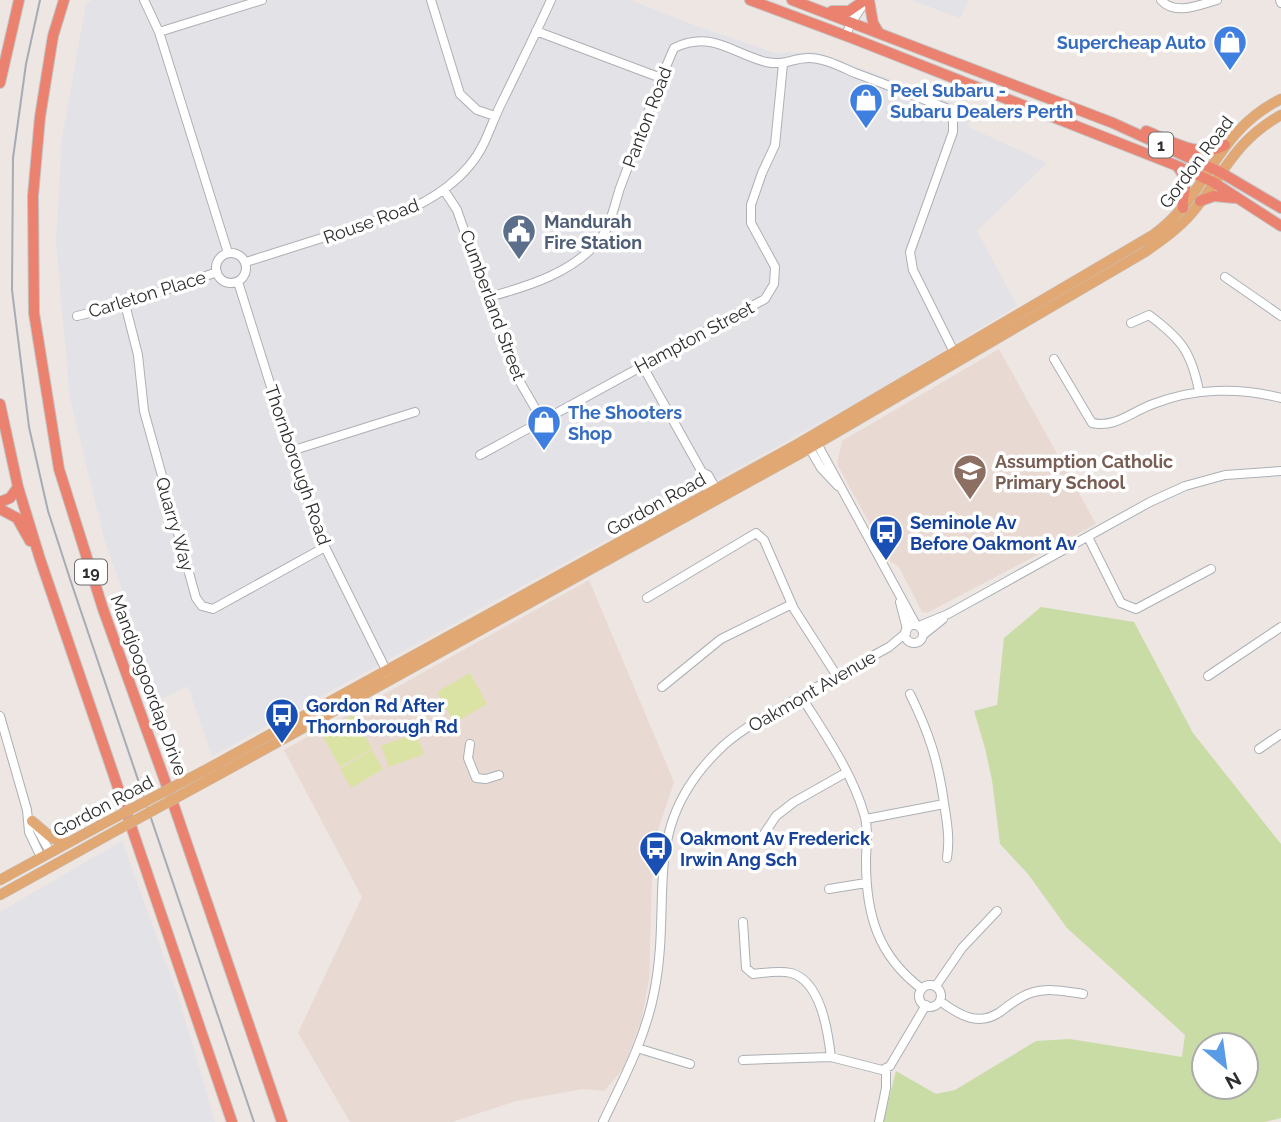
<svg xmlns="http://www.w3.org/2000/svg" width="1281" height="1122" viewBox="0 0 1281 1122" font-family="Raleway,sans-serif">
	<rect width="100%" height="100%" fill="#ede6e3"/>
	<path fill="#e2e2e7" d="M92,0H630L699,27L775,53L817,52L973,110L968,127L1047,163L977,231L1017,306L865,398L212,756L188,686L160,700L104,538L70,398L56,242L62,139L86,4Z
		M911,0H969L960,18Z
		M122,841L179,999L215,1122H0V912Z"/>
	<path fill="#e8dad2" d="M999,349L1096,524L927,613L922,612L899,567L890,561L837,464L842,441Z
		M589,580L674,782L653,845L649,980L641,1022L623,1069L604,1091L583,1089L516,1101L452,1122H350L298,1033L362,897L284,750Z"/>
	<path fill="#c9dca6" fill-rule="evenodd" d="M1041,607L1134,622L1193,733L1281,844V1118L1265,1122H883L896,1071L936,1094L955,1090L1036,1041L1070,1039L1182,1057L1185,1035L1067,928L1028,874L1000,844L992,780L985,748L974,711L997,705L1004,638ZM1204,1045H1246V1087H1204Z"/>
	<path fill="#dae2a4" d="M470,673L487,704L454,723L437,692Z
		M353,715L372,749L340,767L321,733Z
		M416,733L424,754L389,767L381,746Z
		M372,750L383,769L351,788L340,769Z"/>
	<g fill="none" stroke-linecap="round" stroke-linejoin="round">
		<g stroke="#acb0b5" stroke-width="10">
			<path id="minor" d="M144,0L159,32L228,253
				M431,0L460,94L477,110L495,116
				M1161,0C1175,16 1199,5 1217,0
				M1280,0L1281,3
				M536,31L661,78
				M159,32L262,0
				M846,35L851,23L865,2
				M444,190L457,210L513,370L542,420
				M216 268a15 15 0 1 1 30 0a15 15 0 1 1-30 0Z
				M246,262L398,214C432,201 468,177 484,143C491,128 496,113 504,98C520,65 536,33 551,0
				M1225,277L1281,316
				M238,282L306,498L325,547L388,674
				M489,297C529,286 575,272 601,238C611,225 615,203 620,188C638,141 654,93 674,48C712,30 731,53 766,62C786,66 792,58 809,58C824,58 841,67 855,73C885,84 915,96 946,108L953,117V132L910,252L913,270L956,356
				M125,304L138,355L144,411L196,598L202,606L213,609L325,547
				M77,316L125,304L217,272
				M1131,323L1149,315C1181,339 1191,351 1199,391
				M1054,359L1092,423C1116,428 1131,412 1153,404C1194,388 1239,387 1281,398
				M642,365L702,472L708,475L719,494
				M814,438L916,625
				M807,444L821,468L838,486
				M291,451L415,412
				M480,455L765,299L774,284L775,267L751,223V205L762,173L775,145L783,64
				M702,472L701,478L711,496
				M1088,537L1121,603L1136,609L1211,569
				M647,598L756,533L764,540L794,609L837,676
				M900,602L907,629
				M905 634a9 9 0 1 1 18 0a9 9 0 1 1-18 0Z
				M919,626L948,614L1150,502L1185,486L1225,475L1281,471
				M923,635L943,619
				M1208,676L1281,627
				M662,687L721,639L792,604
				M910,694C929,733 938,760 944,803C947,823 950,838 947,858
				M801,696C824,733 852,772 864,814C869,828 866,847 866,862C866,915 878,956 922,989
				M0,716L27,810L29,832L41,857
				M470,744L468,758L476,778L486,779L499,775
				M1259,749L1281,734
				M866,819L944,804
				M35,825L50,852
				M758,843L776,816L794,802L847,772
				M829,889L866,883
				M743,922L746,968L753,974C765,973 779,970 791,973C821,981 828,1032 831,1057
				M919 996a11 11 0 1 1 22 0a11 11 0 1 1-22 0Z
				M936,986L962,948L997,911
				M940,1001C959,1015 978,1027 1000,1012C1009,1005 1018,998 1028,994C1047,987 1064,991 1083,994
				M637,1048L690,1064
				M743,1060L831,1057L882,1070L890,1066L926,1005
				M603,1122C623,1080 645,1039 654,993C674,894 637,826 724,745C746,726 771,713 796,699C827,681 858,664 889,647L906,633
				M879,1122L886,1088V1068"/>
		</g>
		<g stroke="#c4c4c4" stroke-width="11">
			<path id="major" d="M211,767L796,445L1153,235C1209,195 1214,132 1281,99
				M218,775L803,452L1145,252C1162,240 1178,229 1191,214C1224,175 1233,142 1281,115
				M32,821L52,838L67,843
				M0,880L99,826
				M0,895L119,829"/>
		</g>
		<g stroke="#c4c4c4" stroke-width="12">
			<path id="highway" d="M64,0L53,36L40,117L33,196L34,313L59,469L103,609L174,806L282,1122
				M750,0L852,38L1175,165L1213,182L1281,226
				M792,0L1113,123L1220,172L1281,208
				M869,0L873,23L879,33
				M832,11H849L865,0
				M0,83L19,0
				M1146,131C1170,140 1200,160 1225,145
				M1177,166C1193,186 1181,188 1183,208
				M1200,201L1214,196L1234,198
				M0,404L18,487L40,559L232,1122
				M0,502L10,498L18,487
				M0,509L17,518L30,541"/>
		</g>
		<use href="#minor" stroke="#fff" stroke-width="8"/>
		<use href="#major" stroke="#e1a874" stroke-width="10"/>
		<use href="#highway" stroke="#eb816f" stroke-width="10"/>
		<path stroke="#a5acb5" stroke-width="2" d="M40,0L26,64L13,158L12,290L29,427L48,511L70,579L254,1122"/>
		<g stroke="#c4c4c4" stroke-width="11" stroke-linecap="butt">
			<path id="major-bridge" d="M99,826L211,767
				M119,829L218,775"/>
		</g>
		<use href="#major-bridge" stroke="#e1a874" stroke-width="10"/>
	</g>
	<defs>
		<g id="shop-pin" transform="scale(1.75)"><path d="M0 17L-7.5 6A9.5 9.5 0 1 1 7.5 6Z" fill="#3f7fe0" stroke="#fff"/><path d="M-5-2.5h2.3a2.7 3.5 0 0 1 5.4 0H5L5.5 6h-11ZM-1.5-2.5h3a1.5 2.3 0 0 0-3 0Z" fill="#fff"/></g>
		<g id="civic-pin" transform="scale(1.75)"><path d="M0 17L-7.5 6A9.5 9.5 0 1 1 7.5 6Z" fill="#5c6f8a" stroke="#fff"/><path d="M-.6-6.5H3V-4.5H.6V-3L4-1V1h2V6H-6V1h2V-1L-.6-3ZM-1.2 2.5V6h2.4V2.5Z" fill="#fff"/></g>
		<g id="school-pin" transform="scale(1.75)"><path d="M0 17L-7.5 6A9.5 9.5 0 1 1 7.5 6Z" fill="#8d6e63" stroke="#fff"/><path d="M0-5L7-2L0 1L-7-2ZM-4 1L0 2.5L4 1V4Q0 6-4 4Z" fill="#fff"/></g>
		<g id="bus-pin" transform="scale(1.75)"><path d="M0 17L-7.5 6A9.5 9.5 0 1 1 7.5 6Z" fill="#1a4fb4" stroke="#fff"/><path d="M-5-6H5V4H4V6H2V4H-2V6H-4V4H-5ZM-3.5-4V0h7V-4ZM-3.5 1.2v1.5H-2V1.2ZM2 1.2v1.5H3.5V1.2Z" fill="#fff"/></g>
	</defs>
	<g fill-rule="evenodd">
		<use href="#shop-pin" x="1230" y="42"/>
		<use href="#shop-pin" x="866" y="100"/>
		<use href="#civic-pin" x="519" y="231"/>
		<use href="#shop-pin" x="544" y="422"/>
		<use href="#school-pin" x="970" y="471"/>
		<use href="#bus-pin" x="886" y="532"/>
		<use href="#bus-pin" x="282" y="715"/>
		<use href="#bus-pin" x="656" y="848"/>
	</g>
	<g text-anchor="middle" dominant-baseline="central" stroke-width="7" stroke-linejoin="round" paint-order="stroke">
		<g fill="#fff" stroke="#6d6d6d" stroke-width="2">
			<rect x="1149" y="132.5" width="24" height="25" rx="5"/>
			<rect x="75" y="559.5" width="32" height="25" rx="5"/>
		</g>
		<g font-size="16" font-weight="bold" fill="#2e2e2e">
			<text x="1161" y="145">1</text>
			<text x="91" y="572">19</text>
		</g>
		<g font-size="18" font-weight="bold" fill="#366cbe" stroke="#fff" text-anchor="start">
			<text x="1206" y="42" text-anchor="end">Supercheap Auto</text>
			<text x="890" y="90">Peel Subaru -<tspan x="890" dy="21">Subaru Dealers Perth</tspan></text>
			<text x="568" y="412">The Shooters<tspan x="568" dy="21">Shop</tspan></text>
		</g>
		<g font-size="18" fill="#2e2e2e" stroke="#fff">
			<text transform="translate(647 117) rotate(-69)">Panton Road</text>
			<text transform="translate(1196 162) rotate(-53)">Gordon Road</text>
			<text transform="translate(371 221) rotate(-20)">Rouse Road</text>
			<text transform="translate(147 294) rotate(-17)">Carleton Place</text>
			<text transform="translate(493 305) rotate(70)">Cumberland Street</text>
			<text transform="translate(694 337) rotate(-28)">Hampton Street</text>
			<text transform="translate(298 465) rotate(71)">Thornborough Road</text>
			<text transform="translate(656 504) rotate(-29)">Gordon Road</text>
			<text transform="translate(175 524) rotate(74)">Quarry Way</text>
			<text transform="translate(149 685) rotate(70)">Mandjoogoordap Drive</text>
			<text transform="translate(812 691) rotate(-30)">Oakmont Avenue</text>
			<text transform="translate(103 806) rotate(-28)">Gordon Road</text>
		</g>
		<g font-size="18" font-weight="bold" fill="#4e5e75" stroke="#fff" text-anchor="start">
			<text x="544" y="221">Mandurah<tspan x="544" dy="21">Fire Station</tspan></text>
		</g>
		<g font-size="18" font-weight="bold" fill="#785e54" stroke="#fff" text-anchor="start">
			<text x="995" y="461">Assumption Catholic<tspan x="995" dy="21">Primary School</tspan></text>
		</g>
		<g font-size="18" font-weight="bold" fill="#164399" stroke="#fff" text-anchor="start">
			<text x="910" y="522">Seminole Av<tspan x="910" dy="21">Before Oakmont Av</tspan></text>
			<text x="306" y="705">Gordon Rd After<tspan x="306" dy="21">Thornborough Rd</tspan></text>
			<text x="680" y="838">Oakmont Av Frederick<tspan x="680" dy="21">Irwin Ang Sch</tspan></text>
		</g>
	</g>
	<g transform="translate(1225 1066) rotate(151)"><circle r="33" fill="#ffffff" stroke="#ababab" stroke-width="2"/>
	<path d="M0-5L12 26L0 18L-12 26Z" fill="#589ce5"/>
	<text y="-10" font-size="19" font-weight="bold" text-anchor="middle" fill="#2e2e2e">N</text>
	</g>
</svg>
